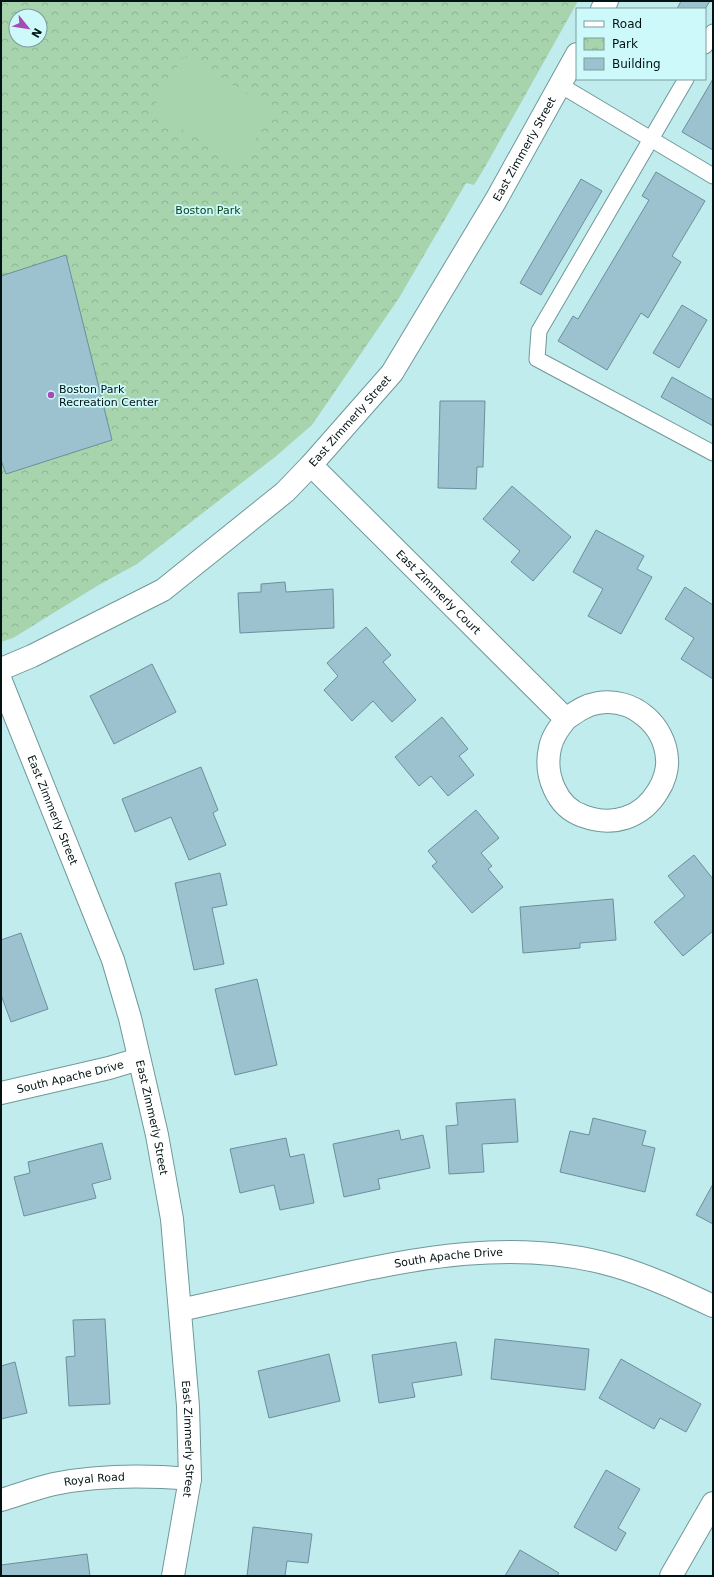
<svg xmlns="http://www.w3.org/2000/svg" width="714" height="1577" viewBox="0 0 714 1577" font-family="'DejaVu Sans',sans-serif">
	<defs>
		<pattern id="park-crowns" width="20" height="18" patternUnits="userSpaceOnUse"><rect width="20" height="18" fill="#a7d4ad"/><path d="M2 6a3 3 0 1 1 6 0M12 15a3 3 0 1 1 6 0" fill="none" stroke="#8eb594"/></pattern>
	</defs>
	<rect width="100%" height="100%" fill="#c0eced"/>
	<path fill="url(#park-crowns)" fill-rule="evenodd" d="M1,1H578L485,167L474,185L466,183L399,298L312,425L275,457L137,564L97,586L13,638L1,642ZM16,16H40V40H16Z"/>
	<path fill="#a7d4ad" d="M184,56L272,109L242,164L151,112Z"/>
	<path fill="#9cc2d0" stroke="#6b8f9d" d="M681,1H710L705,9H677Z
		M713,79V150L682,132Z
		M656,172L705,201L672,256L681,262L648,318L641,313L607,370L558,341L573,316L578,319L649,200L642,196Z
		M581,179L602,191L541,295L520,283Z
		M66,255L112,440L6,474L1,460V276Z
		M682,305L707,320L679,368L653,353Z
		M672,377L713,400V426L661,397Z
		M440,401H485L483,467H477L476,489L438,488Z
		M512,486L571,537L533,581L511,562L520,551L483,519Z
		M596,530L644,556L637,569L652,577L621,634L588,616L603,589L573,572Z
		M285,582L286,592L333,589L334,628L240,633L238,593L261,592V584Z
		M685,587L713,605V679L681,659L694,638L665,619Z
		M366,627L391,655L383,662L416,700L392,722L373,701L352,721L324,690L338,676L327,663Z
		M152,664L176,712L114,744L90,696Z
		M442,717L468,749L459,756L474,775L448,796L431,776L419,786L395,757Z
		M201,767L218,810L213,813L226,845L189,860L171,817L135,832L122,799Z
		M476,810L499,838L481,853L492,866L488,869L503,887L472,913L432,866L437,862L428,851Z
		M694,855L713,879V931L683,956L654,922L685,896L668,876Z
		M220,873L227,905L212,908L224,964L194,970L175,883Z
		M613,899L616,940L580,943V948L523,953L520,907Z
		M21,933L48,1009L11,1022L1,995V940Z
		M257,979L277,1065L235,1075L215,989Z
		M515,1099L518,1142L482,1144L484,1172L449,1174L446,1126L458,1125L456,1103Z
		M593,1118L646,1131L642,1145L655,1148L645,1192L560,1172L570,1131L589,1135Z
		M399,1130L401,1140L423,1135L430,1168L378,1179L380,1189L344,1197L333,1144Z
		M286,1138L290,1157L304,1154L314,1203L280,1210L274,1185L240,1193L230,1149Z
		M102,1143L111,1179L92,1184L96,1198L24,1216L14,1177L30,1173L28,1162Z
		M713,1184V1224L696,1215Z
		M105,1319L110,1404L69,1406L66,1357L75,1356L73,1320Z
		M495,1339L589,1349L585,1390L491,1379Z
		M456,1342L462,1375L412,1383L415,1397L379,1403L372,1355Z
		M329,1354L340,1401L269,1418L258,1371Z
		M621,1359L701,1404L686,1432L660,1418L654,1429L599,1398Z
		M15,1362L27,1413L1,1419V1366Z
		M606,1470L640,1489L618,1528L626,1533L616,1551L574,1527Z
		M253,1527L312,1534L308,1563L287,1561L285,1576H247Z
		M520,1550L559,1573L557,1576H505Z
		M87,1554L90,1576H1V1565Z"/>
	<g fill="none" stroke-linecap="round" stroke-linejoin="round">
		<g stroke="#6f9899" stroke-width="17">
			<path id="lane" d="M705,46L713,32
				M686,79L539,331L537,359L713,453
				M560,85L713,176"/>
		</g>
		<g stroke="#6f9899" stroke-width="24">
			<g id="street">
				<path d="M602,9L607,1"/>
				<path id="s1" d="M311,465L566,719C559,728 552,737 550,748C544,774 556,807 583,816C613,827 642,818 658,791C664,782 668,769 667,759C665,725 633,697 598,703C585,705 576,712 566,719"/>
				<path id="s2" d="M1,669L32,656L163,590L285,492L311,465L392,373L496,200L577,54"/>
				<path id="s3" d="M1,681L113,960L130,1018L157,1135L172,1219L188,1406L190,1479L173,1576"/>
				<path id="s4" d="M1,1093L109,1068L139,1059"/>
				<path id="s5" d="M180,1310C226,1300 271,1290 316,1280C414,1258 517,1237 615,1266C649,1276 681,1291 713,1306"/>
				<path id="s6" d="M1,1500C18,1495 36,1488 54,1484C99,1475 144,1475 190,1479"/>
				<path d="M671,1576L713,1503"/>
			</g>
		</g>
		<use href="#lane" stroke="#fff" stroke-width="15"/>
		<use href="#street" stroke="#fff" stroke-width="22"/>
	</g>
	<circle fill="#a64bb6" stroke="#cdf9fa" stroke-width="1.5" cx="51" cy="395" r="4"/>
	<g text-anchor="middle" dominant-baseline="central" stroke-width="3.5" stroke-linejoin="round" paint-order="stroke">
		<g font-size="11" fill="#031213" stroke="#cdf9fa">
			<text stroke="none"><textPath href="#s2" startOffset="757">East Zimmerly Street</textPath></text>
			<text stroke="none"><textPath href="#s2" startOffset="433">East Zimmerly Street</textPath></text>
			<text stroke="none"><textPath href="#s1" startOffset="180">East Zimmerly Court</textPath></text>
			<text stroke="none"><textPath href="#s3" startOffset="139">East Zimmerly Street</textPath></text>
			<text stroke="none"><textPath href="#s4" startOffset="71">South Apache Drive</textPath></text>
			<text stroke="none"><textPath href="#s3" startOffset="463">East Zimmerly Street</textPath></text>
			<text stroke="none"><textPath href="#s5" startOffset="274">South Apache Drive</textPath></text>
			<text stroke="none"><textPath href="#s3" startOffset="787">East Zimmerly Street</textPath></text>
			<text stroke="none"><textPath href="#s6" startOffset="96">Royal Road</textPath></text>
		</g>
		<g font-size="11" fill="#053e17" stroke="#cdf9fa">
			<text x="208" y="210">Boston Park</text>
		</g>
		<g font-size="11" fill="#031213" stroke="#cdf9fa" text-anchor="start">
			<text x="59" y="389">Boston Park<tspan x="59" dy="13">Recreation Center</tspan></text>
		</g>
	</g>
	<rect width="714" height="1577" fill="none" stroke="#031213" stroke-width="4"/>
	<rect x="576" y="8" width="130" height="72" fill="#cdf9fa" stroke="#7c9d9e"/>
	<rect x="584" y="21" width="20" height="6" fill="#ffffff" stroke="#7c9d9e"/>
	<text x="612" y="28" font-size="12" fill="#031213">Road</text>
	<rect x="584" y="38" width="20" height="12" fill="url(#park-crowns)" stroke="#7c9d9e"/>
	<text x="612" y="48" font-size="12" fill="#031213">Park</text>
	<rect x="584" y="58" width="20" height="12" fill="#9cc2d0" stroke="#7c9d9e"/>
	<text x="612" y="68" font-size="12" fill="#031213">Building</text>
	<g transform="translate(28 28) rotate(120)"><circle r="19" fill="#cdf9fa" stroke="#7c9d9e"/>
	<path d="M0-3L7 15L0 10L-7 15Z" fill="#a64bb6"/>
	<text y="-6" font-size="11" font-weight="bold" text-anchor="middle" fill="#031213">N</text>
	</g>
</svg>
